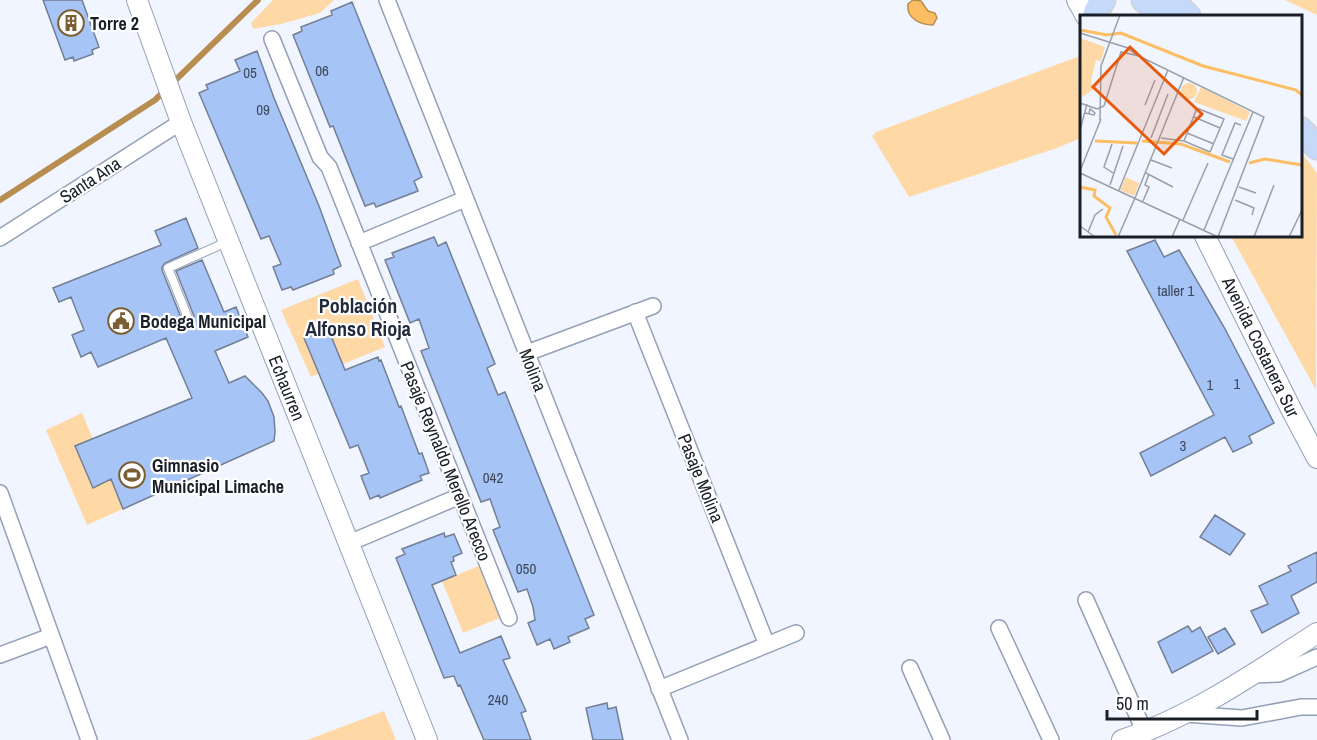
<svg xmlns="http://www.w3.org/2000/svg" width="1317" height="740" viewBox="0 0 1317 740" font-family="'Archivo Narrow',sans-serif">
	<rect width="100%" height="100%" fill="#f0f5ff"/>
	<path fill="#ffd9a5" d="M273,0H334L320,13L281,24L253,29L251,23Z
		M1286,0H1317V15L1285,0Z
		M1080,56L1082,59L1081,138L1057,148L909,197L872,136L876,132Z
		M1301,152L1317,173L1316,390L1231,236H1300Z
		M358,279L385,347L311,377L281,310Z
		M245,376C265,396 279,410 274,441L87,525L46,430L82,413L93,439Z
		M481,565L502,617L463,633L442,581Z
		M384,711L396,740H307Z"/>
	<path fill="#fbbe62" stroke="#b88e50" stroke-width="1.5" d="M913,0L921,1L928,11L935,13L937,18L933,25C920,25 906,18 908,4Z"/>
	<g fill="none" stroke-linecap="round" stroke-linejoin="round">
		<path stroke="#b88e50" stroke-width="6" d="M0,200L155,100L258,0"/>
	</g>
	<path fill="#a6c4f6" stroke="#737f94" stroke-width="1.5" d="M43,0H82L99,47L92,50L93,54L74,61L73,57L65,60Z
		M352,2L422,177L414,181L418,191L376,207L374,203L365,206L333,126L330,127L293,35L302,31L301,27L332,15L331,11Z
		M257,51L274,98L319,206L341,266L333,270L334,274L293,290L291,287L282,290L273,267L281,264L269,236L261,239L199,93L208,89L206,85L240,71L235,60Z
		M186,218L198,248L165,263L162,267V270L182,320L185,323L190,324L192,322L194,316L176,271L202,260L224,312L236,307L248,337L215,351L229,383L245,376L262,393L268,401L274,417L275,432L274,441L123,509L111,479L93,488L75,446L192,398L166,338L98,367L91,352L81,357L72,335L84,330L71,297L59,302L53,288L161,245L155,231Z
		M434,237L438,246L446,242L495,364L487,368L498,395L505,392L594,615L585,619L589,628L568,637L570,642L554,649L550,639L537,645L528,623L535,620L533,607L527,589L518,592L493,530L500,527L490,499L481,502L421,351L429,348L419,319L410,323L385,260L394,257L392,253Z
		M1155,240L1164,257L1179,250L1224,327L1274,423L1249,436L1252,443L1233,452L1225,437L1151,476L1140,453L1214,415L1127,251Z
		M329,331L345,370L378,357L379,361L381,360L399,407L401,406L419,454L422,453L429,473L420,476L422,480L380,498L379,495L370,499L361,476L369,473L358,445L350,448L304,338L318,333L319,335Z
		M1215,515L1245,534L1230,555L1200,537Z
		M444,533L445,537L454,534L462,553L453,557L454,561L451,562L456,575L432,585L460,653L501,636L510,658L503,660L526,711L521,713L531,740H484L460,685L458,686L454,676L444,678L396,558L405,554L402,549Z
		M1317,552V582L1291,596L1299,613L1262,633L1251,611L1268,604L1259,586L1291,571L1288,566Z
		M1188,626L1192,632L1200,627L1213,651L1172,673L1158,642Z
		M1225,628L1235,644L1218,654L1208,637Z
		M607,703L608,709L616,707L623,740H593L586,708Z"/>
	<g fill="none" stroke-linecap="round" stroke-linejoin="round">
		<g stroke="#93a0b6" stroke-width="10">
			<path id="service" d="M188,318L168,268L227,242"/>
		</g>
		<g stroke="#93a0b6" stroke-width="18">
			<path id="minor" d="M387,0L680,740
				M272,39L320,157L329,167L509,618
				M0,238L181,122
				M359,243L465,199
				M635,312L767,645
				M527,353L653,306
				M0,493L89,740
				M349,543L460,496
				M1086,600L1145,733
				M999,628L1051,740
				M0,655L51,636
				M910,668L942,740
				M1251,675L1279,674L1317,657
				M659,689L796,633
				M1185,714L1242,718L1301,707H1317"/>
		</g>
		<g stroke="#93a0b6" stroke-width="22">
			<path id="tertiary" d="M137,0L181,122L427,740
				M1077,0L1086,16
				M1205,236L1291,409L1317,458
				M1122,740C1193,716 1255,673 1317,633"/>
		</g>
		<g stroke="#d1d2d4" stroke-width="27">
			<path id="primary" d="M1144,0L1163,16
				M1171,0L1188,16
				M1095,16L1097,10L1103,0
				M1300,129L1317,147"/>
		</g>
		<use href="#service" stroke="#fff" stroke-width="8"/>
		<use href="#minor" stroke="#fff" stroke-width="15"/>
		<use href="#tertiary" stroke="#fff" stroke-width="20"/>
		<use href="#primary" stroke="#c5d9fa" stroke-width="24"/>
	</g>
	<defs>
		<g id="building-ring" transform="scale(1.35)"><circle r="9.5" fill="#fff" stroke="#7b5d32" stroke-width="1.5"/><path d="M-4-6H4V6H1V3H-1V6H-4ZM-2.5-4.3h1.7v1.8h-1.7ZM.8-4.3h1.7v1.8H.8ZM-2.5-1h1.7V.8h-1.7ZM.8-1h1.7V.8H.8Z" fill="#7b5d32"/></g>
		<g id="civic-ring" transform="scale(1.35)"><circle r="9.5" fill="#fff" stroke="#7b5d32" stroke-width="1.5"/><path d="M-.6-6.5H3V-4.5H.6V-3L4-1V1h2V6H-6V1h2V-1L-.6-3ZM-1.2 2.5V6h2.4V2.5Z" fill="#7b5d32"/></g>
		<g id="stadium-ring" transform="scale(1.35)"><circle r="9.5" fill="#fff" stroke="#7b5d32" stroke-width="1.5"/><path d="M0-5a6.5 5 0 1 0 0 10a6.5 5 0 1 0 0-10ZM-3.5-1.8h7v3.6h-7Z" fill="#7b5d32"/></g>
	</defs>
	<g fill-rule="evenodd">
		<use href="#building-ring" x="71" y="23"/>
		<use href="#civic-ring" x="121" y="321"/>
		<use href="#stadium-ring" x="132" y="475"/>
	</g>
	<g text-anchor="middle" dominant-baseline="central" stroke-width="4.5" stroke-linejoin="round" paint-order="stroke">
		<g font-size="15" fill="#3d485b">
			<text x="322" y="70">06</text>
			<text x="250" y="72">05</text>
			<text x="263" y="109">09</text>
			<text x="1176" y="290">taller 1</text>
			<text x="1237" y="383">1</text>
			<text x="1210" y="384">1</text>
			<text x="1183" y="445">3</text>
			<text x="493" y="477">042</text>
			<text x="526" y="568">050</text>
			<text x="498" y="699">240</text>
		</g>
		<g font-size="18" font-weight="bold" fill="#1a1f27" stroke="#fff" text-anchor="start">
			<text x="90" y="23">Torre 2</text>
			<text x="140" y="321">Bodega Municipal</text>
			<text x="152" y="465">Gimnasio<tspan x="152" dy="21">Municipal Limache</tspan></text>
		</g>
		<g font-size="18" fill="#1a1f27" stroke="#fff">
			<text transform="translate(90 180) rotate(-33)">Santa Ana</text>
			<text transform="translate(1261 347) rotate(64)">Avenida Costanera Sur</text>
			<text transform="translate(533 370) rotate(68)">Molina</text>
			<text transform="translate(287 388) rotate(68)">Echaurren</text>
			<text transform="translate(446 461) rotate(68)">Pasaje Reynaldo Merello Arecco</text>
			<text transform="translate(701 478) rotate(68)">Pasaje Molina</text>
		</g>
		<g font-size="20" font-weight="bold" fill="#212b3d" stroke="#fff">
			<text x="358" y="305">Población<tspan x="358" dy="23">Alfonso Rioja</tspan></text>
		</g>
	</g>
	<g transform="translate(1080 15)">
		<rect width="222" height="222" fill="#f0f5ff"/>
		<path d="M0,23L25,32L21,46L16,45L11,66L14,74L2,82ZM101 76a8 8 0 1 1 16 0a8 8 0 1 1-16 0ZM121,72L170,97L166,106L114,87ZM46,162L59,168L54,181L40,175Z" fill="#ffd9a5"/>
		<path fill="none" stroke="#fbbe62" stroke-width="3" d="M0,15L27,20L41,18L123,51L216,75L222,80M15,126L57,128M62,126L101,129L150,147M169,148L185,144L222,150M0,172L15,175L14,181L30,193L26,202L36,220"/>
		<path fill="none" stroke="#9a9fa9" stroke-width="1.5" d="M0,18L48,33L56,40M0,88L17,94M65,90L75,65M114,92L144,104L130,137M17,94L24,91L41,37L59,41L184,102L138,222M5,98L14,100L15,98L10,94L9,98M114,102L140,113M20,105L21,51L40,0M0,115L7,89M107,118L134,129M71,123L88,79M81,123L104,126L130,137M104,126L117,93M32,129L24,152L33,158M153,144L142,140L155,108L161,110M71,145L92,153M0,156L21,104M0,158L138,222M66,158L93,172M30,170L43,131M159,172L176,178M39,175L88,55M55,183L104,62M155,185L174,193L172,200M63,186L69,172L65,170L69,159M103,205L128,148M0,211L15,222M124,215L173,97M8,217L15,200L23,194M38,222L55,183M92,222L100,204M174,222L194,170M209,222L222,195"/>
		<path fill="#e8590c" fill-opacity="0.15" stroke="#e8590c" stroke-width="3" d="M50,32L122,99L84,139L13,72Z"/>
		<rect width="222" height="222" fill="none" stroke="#1a1f27" stroke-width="3"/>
	</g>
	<path d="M1107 710v9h150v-9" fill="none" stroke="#1a1f27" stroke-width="3"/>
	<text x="1116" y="710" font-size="18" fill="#1a1f27" stroke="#ffffff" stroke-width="4.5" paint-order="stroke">50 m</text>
</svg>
